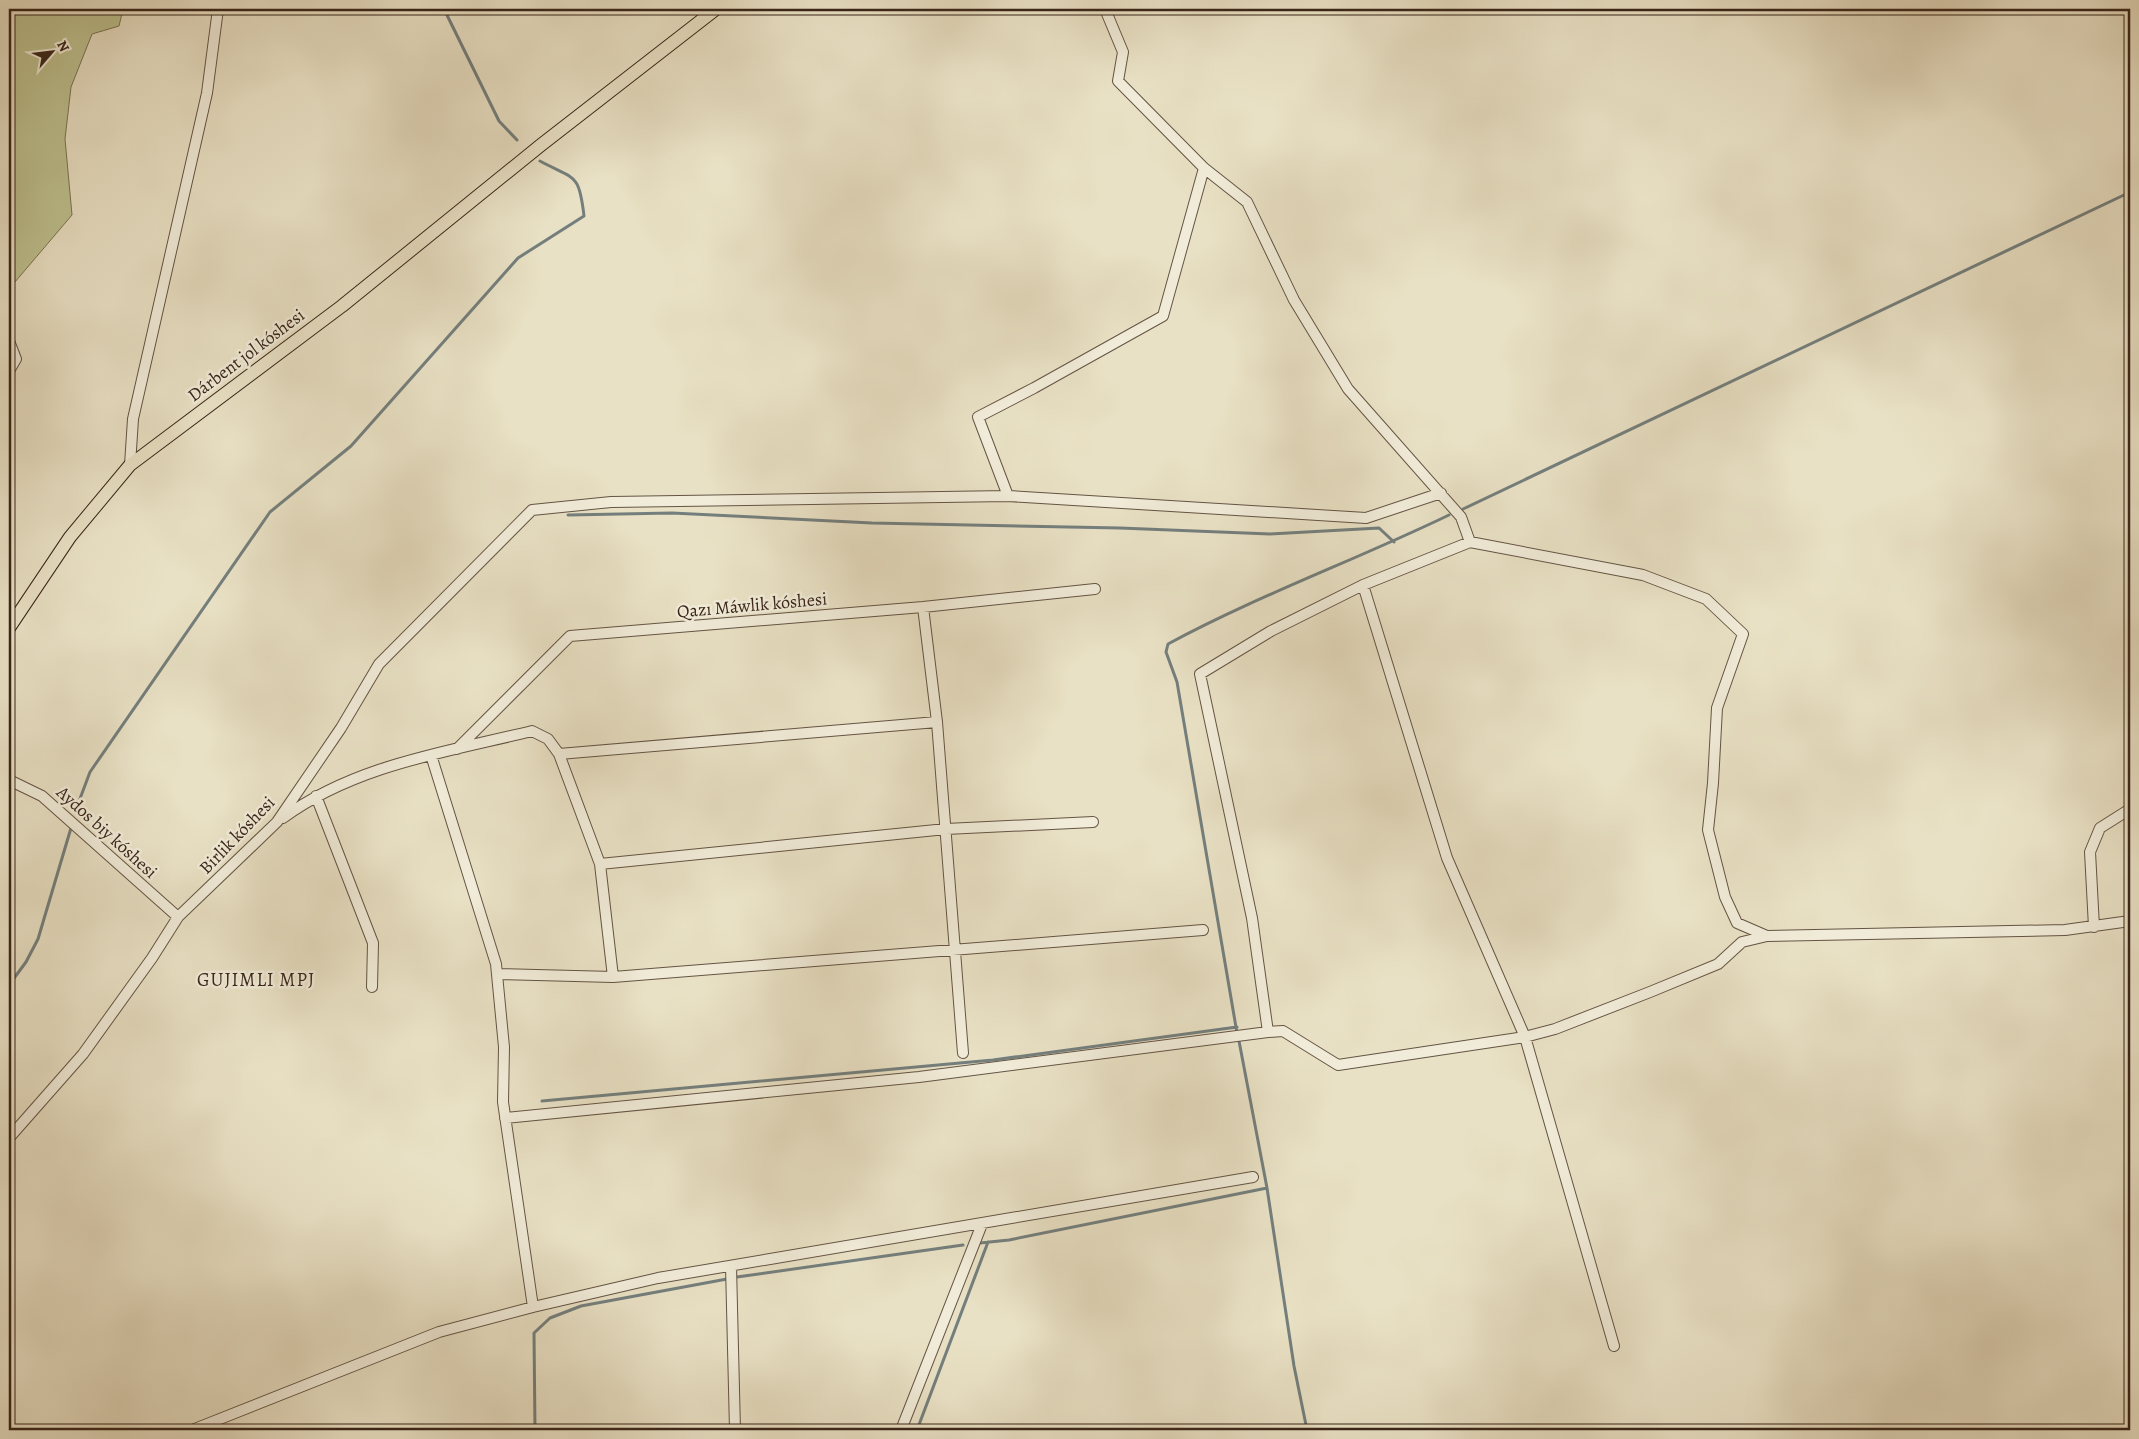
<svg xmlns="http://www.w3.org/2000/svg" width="2139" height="1439" viewBox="0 0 2139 1439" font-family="Alegreya,serif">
	<rect width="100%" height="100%" fill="#e9e1c5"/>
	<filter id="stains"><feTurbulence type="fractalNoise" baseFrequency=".004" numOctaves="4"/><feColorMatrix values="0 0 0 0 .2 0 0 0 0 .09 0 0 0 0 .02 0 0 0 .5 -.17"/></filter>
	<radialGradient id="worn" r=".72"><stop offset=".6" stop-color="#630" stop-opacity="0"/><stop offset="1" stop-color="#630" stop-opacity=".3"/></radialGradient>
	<path fill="#bec190" stroke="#7b7354" d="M9,9H123L119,26L92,34L71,87L65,139L72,215L9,289Z"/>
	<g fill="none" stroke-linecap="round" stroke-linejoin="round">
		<path stroke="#747f7d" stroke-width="3" d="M444,9L499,121L517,140
			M1463,509L2124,195L2130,198
			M568,515L672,513L872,523L1120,528L1270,534L1379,528L1394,542
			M75,812L90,772L270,512L351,446L518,258L584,216C579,172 575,180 540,161
			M9,985L26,962L38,939L71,828
			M1237,1033L1177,682L1166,652L1168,644C1259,595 1356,560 1449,515
			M1239,1041L1267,1188L1294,1366L1307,1430
			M542,1101L993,1060L1237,1027
			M980,1243L1009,1240L1267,1188
			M737,1277L963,1245
			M535,1430L534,1333L550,1318L581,1306L727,1279
			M917,1430L988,1242"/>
		<g stroke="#645444" stroke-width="12">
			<path id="minor" d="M1105,9L1123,52L1118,81L1204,168L1247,202L1294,300L1348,389L1461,517L1470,542
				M9,341L16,359L9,371
				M130,465L133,419L207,93L218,9
				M1008,496L978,417L1034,388L1163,316L1204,168
				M1363,585L1447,858L1525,1037L1614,1346
				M923,607L937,722L963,1053
				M457,749L570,636L923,607L1095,589
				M559,754L600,864L613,977
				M431,755L496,964L504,1047L503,1102L533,1307
				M9,780L42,796L178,917
				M316,796L373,943L372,987
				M283,818C355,765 447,752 532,731L548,739L559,754L937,722
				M600,864L946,829L1093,822
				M2094,927L2090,852L2100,828L2130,809
				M497,974L613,977L1203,930
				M1268,1032L1252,918L1200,674L1271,631L1363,585L1470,542L1643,575L1706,599L1743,634L1717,708L1713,783L1708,830L1725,897L1737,923L1767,936
				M505,1118L919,1077L1268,1032L1283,1031L1338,1065L1525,1037L1555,1029L1650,992L1718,964L1742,942L1767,936L2065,930L2130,921
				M9,1138L83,1054L152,958L178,917L277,822L341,728L379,664L532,510L611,502L1008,496L1366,518L1441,493
				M731,1266L735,1430
				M192,1430L439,1332L533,1307L658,1278L1253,1177
				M901,1430L982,1224"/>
		</g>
		<g stroke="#382519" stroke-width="14">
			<path id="major" d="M9,628L70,537L130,465L342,306L541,145L716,9"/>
		</g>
		<use href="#minor" stroke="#f1ecd9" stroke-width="10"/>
		<use href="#major" stroke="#e9e1c5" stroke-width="12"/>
	</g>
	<g text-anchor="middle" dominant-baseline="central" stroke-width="5" stroke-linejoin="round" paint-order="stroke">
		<g font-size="18" fill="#382519" stroke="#f1ecd9">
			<text transform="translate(246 355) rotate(-37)">Dárbent jol kóshesi</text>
			<text transform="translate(752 605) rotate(-5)">Qazı Máwlik kóshesi</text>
			<text transform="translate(107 832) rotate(42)">Aydos biy kóshesi</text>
			<text transform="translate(237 835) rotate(-46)">Birlik kóshesi</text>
		</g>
		<g font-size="19" letter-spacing="1" fill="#382519" stroke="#f1ecd9">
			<text x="256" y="980">GUJIMLI MPJ</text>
		</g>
	</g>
	<rect width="2139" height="1439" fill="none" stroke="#e9e1c5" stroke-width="30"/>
	<rect x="10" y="10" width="2119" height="1419" fill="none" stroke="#382519" stroke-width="2.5"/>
	<rect x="15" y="15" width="2109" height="1409" fill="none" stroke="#382519"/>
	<g transform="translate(52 52) rotate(62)" stroke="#f1ecd9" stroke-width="4" paint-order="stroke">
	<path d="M0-4L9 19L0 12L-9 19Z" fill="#382519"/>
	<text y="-8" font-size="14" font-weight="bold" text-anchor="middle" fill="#382519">N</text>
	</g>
	<rect width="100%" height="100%" filter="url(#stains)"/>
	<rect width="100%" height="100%" fill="url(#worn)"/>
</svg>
